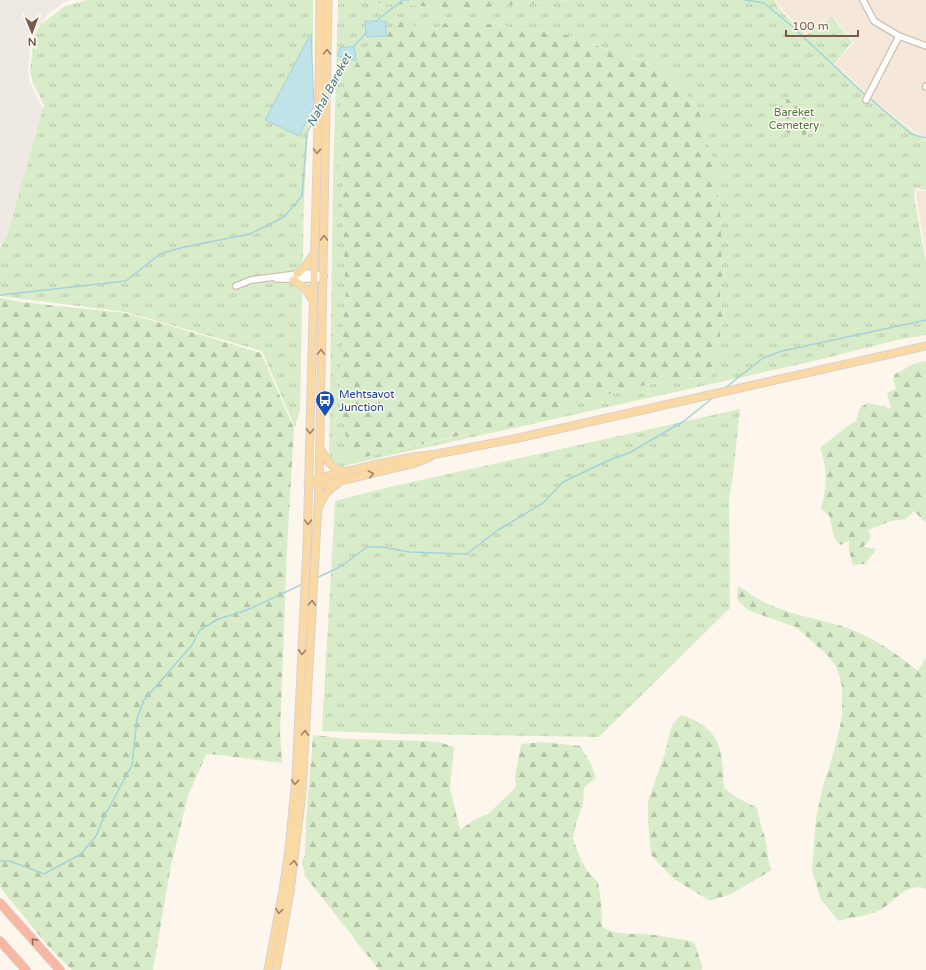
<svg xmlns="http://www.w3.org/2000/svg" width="926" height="970" viewBox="0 0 926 970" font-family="'Varela Round',sans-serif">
	<defs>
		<pattern id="grass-tufts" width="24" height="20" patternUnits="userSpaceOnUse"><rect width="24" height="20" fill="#d8ecc9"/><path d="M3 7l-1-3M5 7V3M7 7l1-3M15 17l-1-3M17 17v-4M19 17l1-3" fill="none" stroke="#b4c2a5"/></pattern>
		<pattern id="forest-firs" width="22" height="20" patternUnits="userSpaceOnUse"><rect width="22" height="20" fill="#d8ecc9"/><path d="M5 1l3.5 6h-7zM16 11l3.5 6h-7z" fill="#b4c2a5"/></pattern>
		<pattern id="cemetery-stones" width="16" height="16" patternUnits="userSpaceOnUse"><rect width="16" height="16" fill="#d8ecc9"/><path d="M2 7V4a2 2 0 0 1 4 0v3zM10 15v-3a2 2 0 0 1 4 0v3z" fill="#b4c2a5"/></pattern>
	</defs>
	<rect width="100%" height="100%" fill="#fdf6ec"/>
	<path fill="#f5e8da" d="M776,0H926V139L908,127L877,103L835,64L854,42L832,15L806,34L782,10Z
		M917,190L926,191V254L916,197Z"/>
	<path fill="#efe9e4" d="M0,0H71L64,2L47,15L31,36L28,73L30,82L46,116L9,243L0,245Z"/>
	<path fill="url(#grass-tufts)" fill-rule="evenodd" d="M87,0H313V48L304,197L300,410L295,427L262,351L126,312L0,296V248L7,236L44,105L33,83L30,72L34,35L41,24L65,6Z
		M338,0H353L354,1L462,9L570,0H774L781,11L806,35L832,16L852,42L834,64C863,92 892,118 926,141V190L916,188L914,197L926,262V335L897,340L814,361L338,467L329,459L333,182ZM399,21L432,31L448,21L476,22L578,37L594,45L658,66L676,79L698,110L704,123L706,142L712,154L716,176L719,203L722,277L720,293L723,320L712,376L674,380L635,387L562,406L544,418L350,460L342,339L344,330L343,317L346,309L342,183L339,174L338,122L345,83Z
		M740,409L733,475L729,500L730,608L599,737L405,734L322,731L335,501L394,486Z"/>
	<path fill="url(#forest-firs)" d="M353,0H570L462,9L353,1Z
		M399,21L432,31L449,21L476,22L578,37L594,45L658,66L676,79L698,110L704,123L706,142L712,154L716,176L721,223L722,277L720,293L723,320L712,376L674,380L635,387L562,406L544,418L535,421L448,438L394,451L350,460L339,396L342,339L344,330L343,317L346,309L342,183L339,175L338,122L345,83L366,47Z
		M0,298L21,302L125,313L178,328L261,353L294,428L287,549L280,732L282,763L226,756L211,754L206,755L188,796L171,865L153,970H72L48,946L0,887Z
		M926,361V523L914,511L906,519L891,521L868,530L871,536L870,539L863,547L876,549L865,564L853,565L849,551V541L840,545L834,537L829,515L821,509C827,485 828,471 820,448L849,425L856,421L860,408L867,403L891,408L887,393L896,389L893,379L895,374L916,363Z
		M738,586C746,590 754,597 762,601C786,614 815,618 841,626C871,635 894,652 918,671L926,657V889C906,881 894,904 878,911C870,915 849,918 839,921L821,900L812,870L816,818L824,782L832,759L840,727L842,714V687L840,678L836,666L827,655L796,627L753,612L747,609L737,599Z
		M681,715C722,728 722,750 724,788L736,797L757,808C759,820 763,831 766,842C768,852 767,861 772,870L731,894L710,901L674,879L651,855L648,821V801L664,756L672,725Z
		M313,735L348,739L427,741L439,742L454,747L450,788L460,830L474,820L488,814L514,789L516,785L515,776L521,744L542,742L580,746L590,762L596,778L584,787L583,804L576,823L573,839L579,855L587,871L598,882L601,902L602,926C613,936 633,933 647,934C661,936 676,938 690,941L695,944L702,966V970H379L305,876L302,861L305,855L306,819Z"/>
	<path fill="url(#cemetery-stones)" d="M782,97L817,112L806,140L770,126Z"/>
	<path fill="#bfe3e8" stroke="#a5d3da" d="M365,21H386V36L366,37Z
		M311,33L314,106L299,136L265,120Z
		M354,46L356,61L338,56V53L340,48Z"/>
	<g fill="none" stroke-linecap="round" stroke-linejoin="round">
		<path stroke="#a5d3da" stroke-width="1.5" d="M745,0L764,3L794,28L864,94
			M376,21L403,0H409
			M353,47L367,32
			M329,88L344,57
			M871,99L911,134L926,138
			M0,295L126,281L160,254L184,247L250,234L284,217L302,196L307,133L315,116
			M725,388L763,358L782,351L926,320
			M316,578L340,567L367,547H382L409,552L467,554L498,530L543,503L563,482L607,461L629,453L684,421L714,397
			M0,861H10L44,874L81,854L96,836L104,817L132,765L137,719L144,700L192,645L200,630L218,619L247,610L303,584"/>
		<g stroke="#d1beb0" stroke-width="8">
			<path id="minor" d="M863,0L874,21L899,36L926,46
				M926,87V86
				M866,100L899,36
				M276,279H317
				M236,286L251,280L297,274L314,273L324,277"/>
		</g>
		<g stroke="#dad1cd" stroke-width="9">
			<path id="major" d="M297,274L305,267L313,255
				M293,280L305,288L312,299
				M320,448C326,459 331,469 344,471
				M308,483L319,478L378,464L413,457L437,454L514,439L926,346
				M316,485L319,486L415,463L430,457
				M319,506C323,496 328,489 337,484
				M268,970L283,890L289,850L296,777L307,546L319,86L320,0
				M276,970L290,892L302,793L319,486L328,0"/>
		</g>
		<g stroke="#dad1cd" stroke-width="10">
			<path id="highway" d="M0,903L60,970
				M0,941L26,970"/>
		</g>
		<use href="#minor" stroke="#fff" stroke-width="5.5"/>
		<use href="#major" stroke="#fbd9a5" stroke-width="7"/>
		<use href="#highway" stroke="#f7b7a3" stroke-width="8"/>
	</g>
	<defs><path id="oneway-chevron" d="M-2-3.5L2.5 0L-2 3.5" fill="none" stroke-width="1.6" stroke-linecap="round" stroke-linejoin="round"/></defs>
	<g stroke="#a18267">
		<use href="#oneway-chevron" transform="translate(327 52) rotate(-89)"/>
		<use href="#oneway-chevron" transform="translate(317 151) rotate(92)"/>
		<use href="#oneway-chevron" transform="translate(324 238) rotate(-89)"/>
		<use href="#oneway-chevron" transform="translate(321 352) rotate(-90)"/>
		<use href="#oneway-chevron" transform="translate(310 431) rotate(92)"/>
		<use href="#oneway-chevron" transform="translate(371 474) rotate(-13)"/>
		<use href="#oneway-chevron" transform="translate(308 522) rotate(91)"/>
		<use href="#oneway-chevron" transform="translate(312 603) rotate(-87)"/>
		<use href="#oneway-chevron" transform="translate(302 652) rotate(93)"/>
		<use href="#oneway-chevron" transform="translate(305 733) rotate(-87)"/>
		<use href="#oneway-chevron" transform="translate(295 782) rotate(94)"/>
		<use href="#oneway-chevron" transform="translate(294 863) rotate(-82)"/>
		<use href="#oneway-chevron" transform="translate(279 911) rotate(100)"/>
	</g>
	<use stroke="#936e5e" href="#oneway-chevron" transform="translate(34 941) rotate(-131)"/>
	<defs>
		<g id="bus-pin" transform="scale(1)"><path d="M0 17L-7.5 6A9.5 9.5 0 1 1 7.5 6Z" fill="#1a4fb4" stroke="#fffaf3"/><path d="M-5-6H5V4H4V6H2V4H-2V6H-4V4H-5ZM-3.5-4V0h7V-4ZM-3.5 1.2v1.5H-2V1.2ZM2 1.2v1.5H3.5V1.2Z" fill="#fff"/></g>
	</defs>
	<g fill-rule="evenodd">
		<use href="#bus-pin" x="325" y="400"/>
	</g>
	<g text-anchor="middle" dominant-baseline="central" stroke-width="3" stroke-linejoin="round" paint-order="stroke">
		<g font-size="11" fill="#537a41" stroke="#fffaf3">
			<text x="794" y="112">Bareket<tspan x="794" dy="13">Cemetery</tspan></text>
		</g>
		<g font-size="11" fill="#164399" stroke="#fffaf3" text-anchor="start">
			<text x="339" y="394">Mehtsavot<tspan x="339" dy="13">Junction</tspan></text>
		</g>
		<g font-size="12" font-style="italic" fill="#437c86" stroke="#fffaf3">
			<text transform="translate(329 90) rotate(-62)">Nahal Bareket</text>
		</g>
	</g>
	<g transform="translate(32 32) rotate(179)" stroke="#fffaf3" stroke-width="3" paint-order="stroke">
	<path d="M0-3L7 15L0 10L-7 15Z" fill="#7a5c4d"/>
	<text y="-6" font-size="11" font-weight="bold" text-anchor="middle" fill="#7a5c4d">N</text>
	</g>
	<path d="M786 30v6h72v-6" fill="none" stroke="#7a5c4d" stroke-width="2"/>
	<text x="792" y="30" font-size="12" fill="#7a5c4d" stroke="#fffaf3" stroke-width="3" paint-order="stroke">100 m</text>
</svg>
